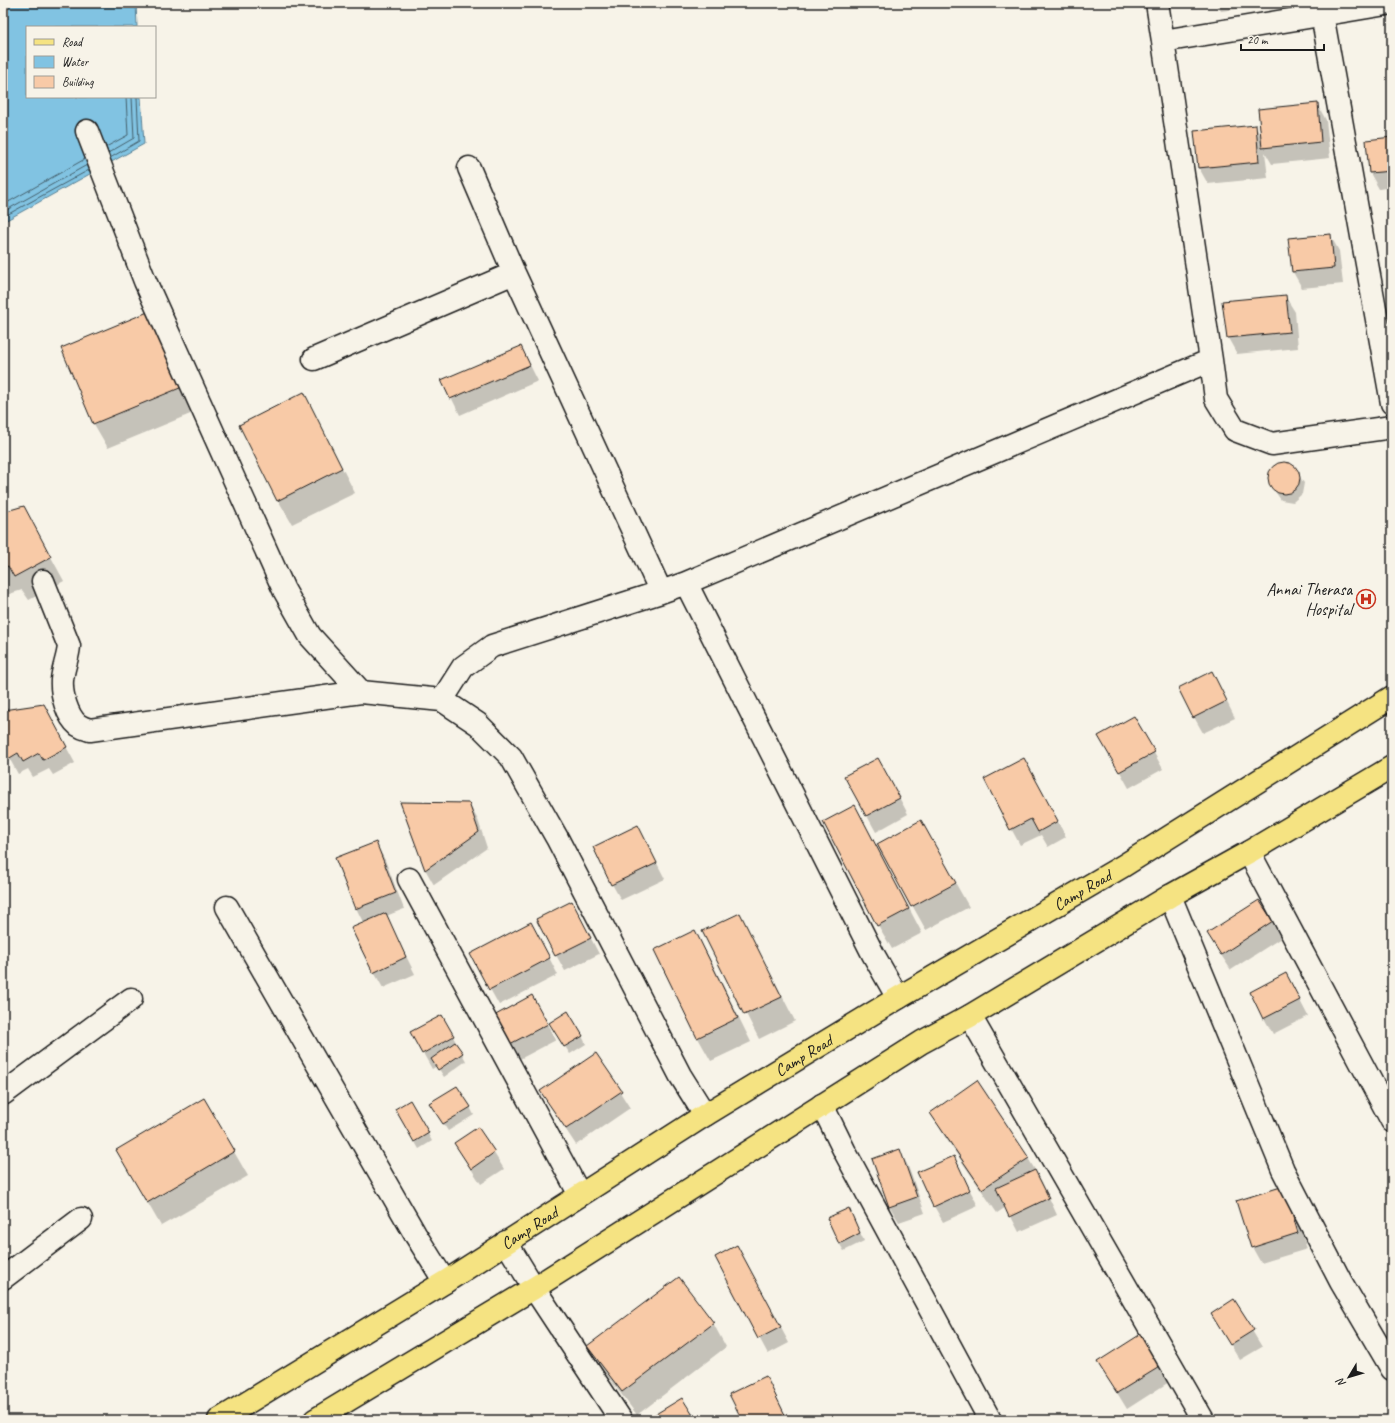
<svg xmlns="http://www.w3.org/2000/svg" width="1395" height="1423" viewBox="0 0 1395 1423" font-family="Caveat,sans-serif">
	<rect width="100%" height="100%" fill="#f7f3e8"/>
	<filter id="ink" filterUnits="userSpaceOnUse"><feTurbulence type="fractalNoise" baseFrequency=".025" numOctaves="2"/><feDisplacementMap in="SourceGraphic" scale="8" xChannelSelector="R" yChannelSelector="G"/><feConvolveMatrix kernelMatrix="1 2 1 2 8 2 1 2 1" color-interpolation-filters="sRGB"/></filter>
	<g filter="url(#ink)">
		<path fill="#81c3e2" stroke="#598093" d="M3,3H136L137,27H27V97H141L144,144L3,222Z"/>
		<path fill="#0003" d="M1216,3H1251L1252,7L1221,11Z
			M1317,104L1326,120L1330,158L1272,164L1265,152L1268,178L1208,184L1199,168L1255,126L1262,138Z
			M1392,138V187L1379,189L1370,173Z
			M1330,235L1339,251L1343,284L1302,288L1293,272L1290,239Z
			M1285,296L1295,312L1298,348L1237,354L1228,338L1223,302Z
			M154,310L200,410L108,448L94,424L62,348Z
			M521,347L538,381L460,415L443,381Z
			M304,394L355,493L292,524L278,500Z
			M1285,463L1291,465L1304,483L1302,494L1293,502L1281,500L1269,483L1270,471L1280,464Z
			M24,507L64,581L29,600L22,590L3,596V513Z
			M1212,672L1235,718L1203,733L1194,717Z
			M3,711L52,721L75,763L53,775L49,769L33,777L28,769L18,774L3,747Z
			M1134,717L1163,769L1129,788L1100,736Z
			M887,775L908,814L876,832L845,776Z
			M1033,775L1066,837L1048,847L1041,835L1020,845L985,780Z
			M469,804L478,820L487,848L434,885L425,869Z
			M638,826L665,879L621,900L612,884Z
			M868,830L922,933L892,949L878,925Z
			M376,844L385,860L404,909L386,916L415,974L383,988L374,972L364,924L356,908Z
			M878,844L934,845L969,907L926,930Z
			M1259,901L1281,938L1231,970L1217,949Z
			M572,902L599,954L565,971L556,955Z
			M740,914L795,1021L759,1039L704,932Z
			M694,931L708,955L751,1042L711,1061L698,1038Z
			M540,940L558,975L499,1005L490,989Z
			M1286,974L1308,1016L1273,1034L1264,1018Z
			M541,1012L556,1040L518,1060L494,1017Z
			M442,1016L466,1061L444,1077L437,1066L432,1069L423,1053Z
			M555,1031L582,1036L586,1044L570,1054Z
			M596,1054L630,1108L576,1145L541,1092Z
			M204,1100L248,1176L161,1226L131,1174Z
			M410,1102L432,1141L419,1149L396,1109Z
			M470,1107L474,1115L448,1131L435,1111Z
			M931,1113L1028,1158L1042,1182L1057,1215L1019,1232L1006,1207L997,1213L945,1137Z
			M478,1128L504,1169L481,1184L455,1144Z
			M899,1150L908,1166L925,1213L899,1222L890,1207Z
			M953,1157L978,1206L943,1222L934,1206Z
			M1292,1203L1307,1249L1261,1263L1252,1247Z
			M853,1217L864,1241L844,1251L839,1243Z
			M716,1257L746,1262L789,1343L768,1354Z
			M1234,1301L1262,1347L1240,1360L1222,1330Z
			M713,1323L726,1347L637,1415L603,1370L589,1346Z
			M1140,1335L1169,1382L1127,1409L1108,1378Z
			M766,1377L788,1420H743Z"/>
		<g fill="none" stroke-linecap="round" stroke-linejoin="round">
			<path stroke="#445f6b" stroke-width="1" d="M106,147L128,135L126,97
				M108,153L134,138L132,97
				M110,158L139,141L137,97
				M3,205L85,159
				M3,212L87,165
				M3,217L89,170"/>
		</g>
		<path fill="#f8caa7" stroke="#1c1c1c" d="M1392,34V63L1389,35Z
			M1318,103L1321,142L1262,148L1258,109Z
			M1256,125L1259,162L1198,168L1194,131Z
			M1392,137V171L1369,173L1366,140Z
			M1331,234L1334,268L1292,272L1288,238Z
			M1286,295L1290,332L1227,338L1222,301Z
			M155,309L187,385L93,424L61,348Z
			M521,346L530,365L450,399L441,380Z
			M304,392L342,468L277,501L239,425Z
			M1268 478a16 16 0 1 1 32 0a16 16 0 1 1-32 0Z
			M24,506L51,557L14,577L8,566L3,568V512Z
			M1212,671L1227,701L1193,718L1178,688Z
			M44,704L67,747L43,760L39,753L23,762L18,753L8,759L3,749V710Z
			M1134,716L1155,752L1119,772L1098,736Z
			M878,758L900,798L866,816L844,776Z
			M1024,758L1058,821L1038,832L1031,819L1010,830L984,779Z
			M400,802L469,803L479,832L425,870Z
			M855,805L909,909L877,926L823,822Z
			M921,820L956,883L911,907L877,844Z
			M638,825L657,863L611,885L593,847Z
			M376,842L396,893L355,909L335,858Z
			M1259,900L1273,921L1221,955L1207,933Z
			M572,901L591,938L555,956L536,919Z
			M386,913L406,957L373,973L351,928Z
			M740,913L782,997L744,1015L702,931Z
			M531,922L550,958L489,990L470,954Z
			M695,930L738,1018L697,1038L654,950Z
			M1286,973L1300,1000L1263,1019L1250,992Z
			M532,995L548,1024L508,1045L492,1017Z
			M568,1011L583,1036L564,1047L549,1023Z
			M442,1015L454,1036L422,1054L410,1032Z
			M455,1042L463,1053L438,1070L431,1059Z
			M596,1053L622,1091L566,1129L540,1091Z
			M977,1080L1029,1158L982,1189L930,1113Z
			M457,1086L471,1107L443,1124L429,1103Z
			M204,1098L235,1151L147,1203L116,1150Z
			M410,1100L429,1133L414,1142L395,1109Z
			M478,1127L495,1152L471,1169L454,1143Z
			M900,1149L917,1197L889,1207L872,1159Z
			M954,1156L970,1190L933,1207L917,1172Z
			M1035,1170L1049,1198L1009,1217L996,1188Z
			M1284,1186L1298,1233L1251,1248L1236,1201Z
			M849,1208L860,1233L839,1244L827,1218Z
			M737,1245L781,1327L758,1339L715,1257Z
			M679,1277L714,1323L622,1392L587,1346Z
			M1234,1299L1254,1330L1230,1345L1211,1314Z
			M1141,1334L1161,1366L1117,1393L1097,1362Z
			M766,1376L786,1417L778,1420H742L729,1394Z
			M682,1398L696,1420H646Z"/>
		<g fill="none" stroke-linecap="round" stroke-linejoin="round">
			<g stroke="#1c1c1c" stroke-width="25">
				<path id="street" d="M1157,3L1163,41L1392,3
					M1320,3L1392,403
					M87,131L145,281L284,590L310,636L361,692
					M469,168L514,273L661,592
					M314,359L514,273
					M1211,360L1216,399L1235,430L1272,444L1392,427
					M43,581L69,646C68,658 63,668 62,680C61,694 67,716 78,725C81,727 86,729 90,730L361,692L442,700L478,724L511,757L557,838L680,1075L705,1115
					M686,583L1211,360L1163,41
					M442,700L463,667L492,646L661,592L686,583L873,954L898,998
					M1249,852L1392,1121
					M409,879L580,1195
					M1170,896L1283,1170L1341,1282L1392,1369
					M227,907L415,1234L445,1282
					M970,1016L1203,1420
					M3,1094L131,999
					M822,1105L845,1152L990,1420
					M506,1242L534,1288L621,1420
					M3,1278L81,1219"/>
			</g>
			<g stroke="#1c1c1c" stroke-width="25">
				<g id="primary">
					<path id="s1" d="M219,1420L445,1282L705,1115L898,998L1123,866L1392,697"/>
					<path d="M315,1420L534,1288L922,1042L970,1016L1170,896L1249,852L1392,767"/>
				</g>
			</g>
			<use href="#street" stroke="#f7f3e8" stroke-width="22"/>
			<use href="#primary" stroke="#f5e382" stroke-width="22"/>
		</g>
	</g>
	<defs>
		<g id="hospital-ring" transform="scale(1)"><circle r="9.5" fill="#f7f3e8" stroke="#c8321e" stroke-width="1.5"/><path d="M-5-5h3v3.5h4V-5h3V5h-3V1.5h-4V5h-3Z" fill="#c8321e"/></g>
	</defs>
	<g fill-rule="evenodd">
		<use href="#hospital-ring" x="1366" y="599"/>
	</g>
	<g text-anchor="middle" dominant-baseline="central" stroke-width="3" stroke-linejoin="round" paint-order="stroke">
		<g font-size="17" fill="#1c1c1c" stroke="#f7f3e8" text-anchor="end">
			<text x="1352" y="589">Annai Therasa<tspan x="1352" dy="20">Hospital</tspan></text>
		</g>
		<g font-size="17" fill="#1c1c1c" stroke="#f7f3e8">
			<text stroke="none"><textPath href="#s1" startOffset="1013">Camp Road</textPath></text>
			<text stroke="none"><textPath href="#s1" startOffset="689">Camp Road</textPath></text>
			<text stroke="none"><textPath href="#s1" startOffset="365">Camp Road</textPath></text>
		</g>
	</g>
	<rect width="1395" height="1423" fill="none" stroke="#f7f3e8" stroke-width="16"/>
	<rect x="8" y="8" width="1379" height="1407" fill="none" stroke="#1c1c1c" stroke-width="1.5" filter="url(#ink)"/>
	<rect x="26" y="26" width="130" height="72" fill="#f7f3e8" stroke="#9f9d96"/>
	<rect x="34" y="39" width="20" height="6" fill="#f5e382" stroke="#9f9d96"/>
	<text x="62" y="46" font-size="12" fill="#1c1c1c">Road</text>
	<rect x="34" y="56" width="20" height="12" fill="#81c3e2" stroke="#9f9d96"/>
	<text x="62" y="66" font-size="12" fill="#1c1c1c">Water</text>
	<rect x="34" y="76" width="20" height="12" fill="#f8caa7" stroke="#9f9d96"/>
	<text x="62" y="86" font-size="12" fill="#1c1c1c">Building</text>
	<g transform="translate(1349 1377) rotate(232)" stroke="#f7f3e8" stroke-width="3" paint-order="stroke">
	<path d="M0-3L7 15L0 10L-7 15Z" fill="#1c1c1c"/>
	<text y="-6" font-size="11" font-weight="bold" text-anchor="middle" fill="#1c1c1c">N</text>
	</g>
	<path d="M1241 44v6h83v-6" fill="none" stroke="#1c1c1c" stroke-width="2"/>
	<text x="1247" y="44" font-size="12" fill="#1c1c1c" stroke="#f7f3e8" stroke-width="3" paint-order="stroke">20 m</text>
</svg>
